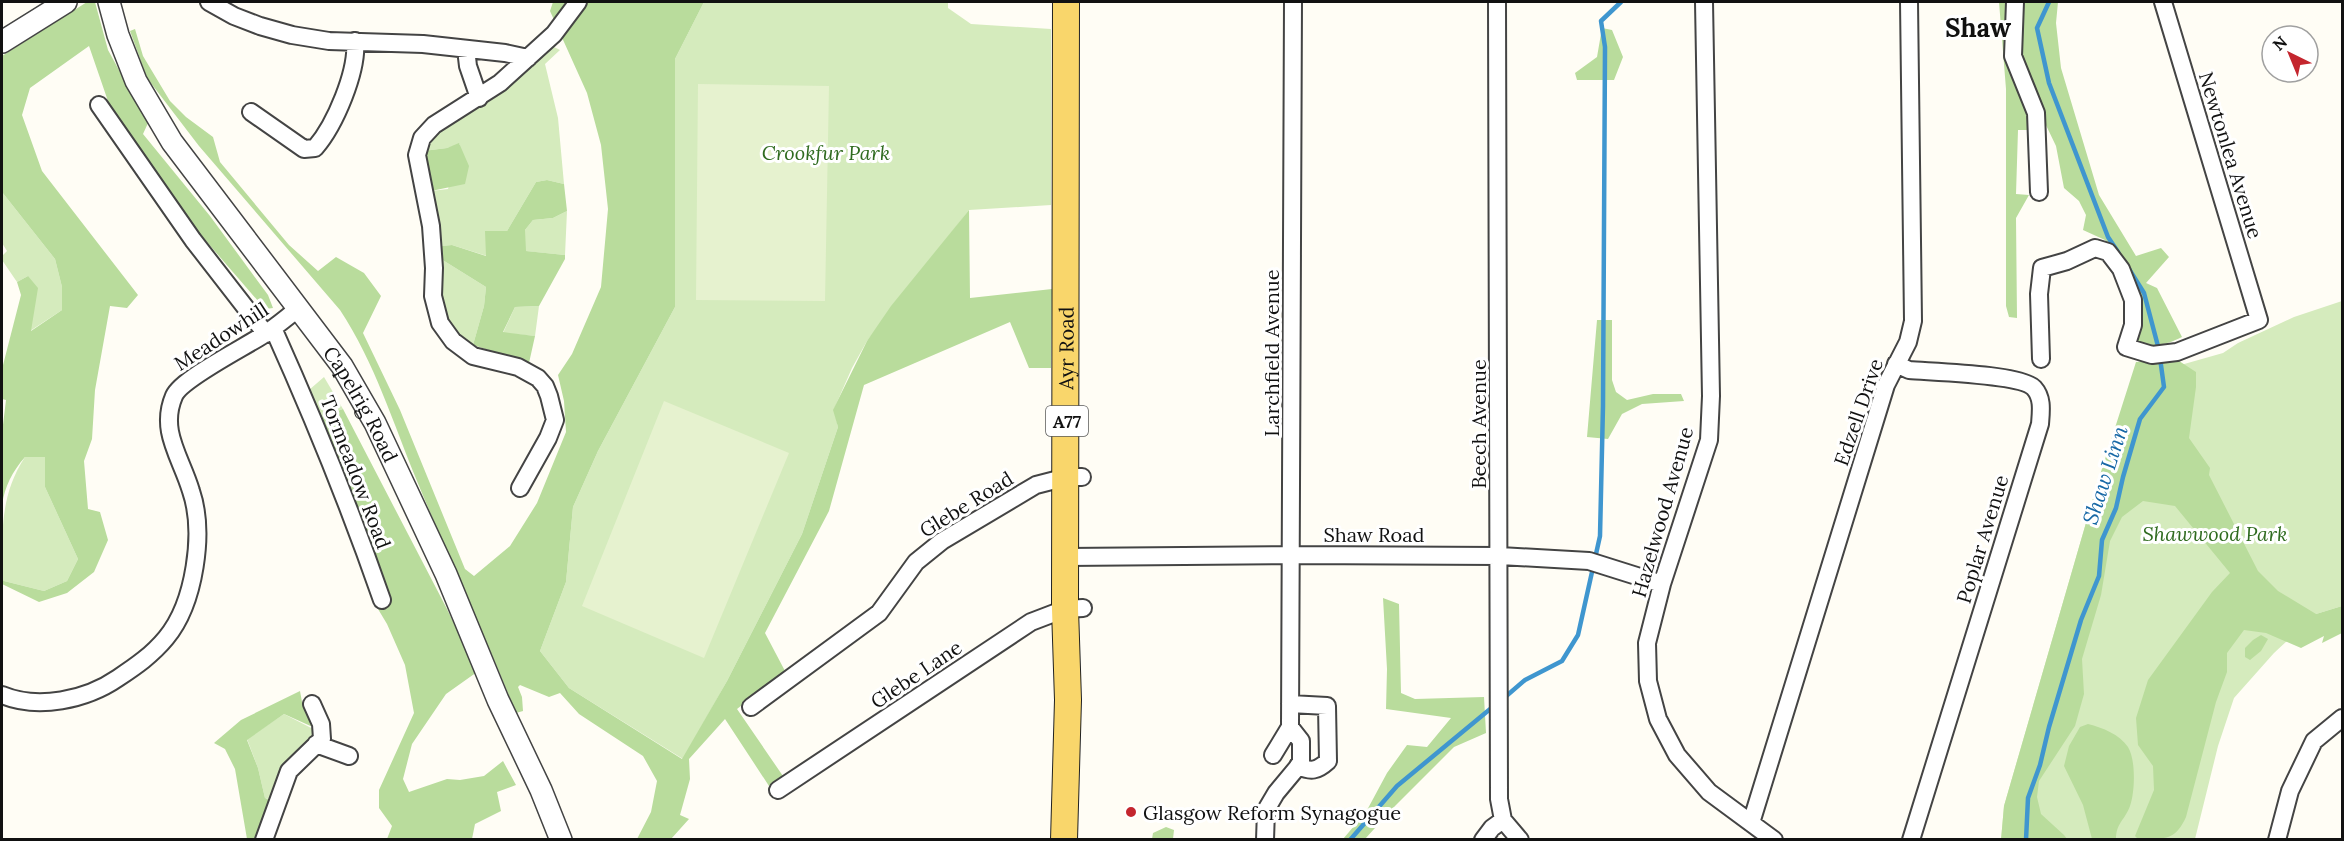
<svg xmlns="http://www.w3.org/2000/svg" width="2344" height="841" font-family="Lora,serif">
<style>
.green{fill:#d5ebbd}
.forest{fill:#b9dc9c}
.pitch{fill:#e6f2cf}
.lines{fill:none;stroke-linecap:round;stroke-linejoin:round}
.stream{stroke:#3f96cf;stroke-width:4.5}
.minor-casing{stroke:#444;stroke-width:20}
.tertiary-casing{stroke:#444;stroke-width:24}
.primary-casing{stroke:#222;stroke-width:28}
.minor{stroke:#fff;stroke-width:16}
.tertiary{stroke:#fff;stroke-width:21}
.primary{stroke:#f9d66b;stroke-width:26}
.poi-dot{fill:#c4262e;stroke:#fff;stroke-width:2}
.labels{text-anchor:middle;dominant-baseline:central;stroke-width:6;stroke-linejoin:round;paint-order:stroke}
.shield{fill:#fff;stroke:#585858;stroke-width:1.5}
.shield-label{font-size:18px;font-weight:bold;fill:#111}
.park-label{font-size:20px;font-style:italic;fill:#2f6b1f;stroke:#fff}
.street-label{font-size:20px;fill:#111;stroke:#fff}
.poi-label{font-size:20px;fill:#111;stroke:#fff;text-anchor:start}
.water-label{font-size:21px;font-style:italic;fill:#1768a6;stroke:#fff}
.district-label{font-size:26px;font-weight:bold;fill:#111;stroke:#fff}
</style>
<rect width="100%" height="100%" fill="#fffdf5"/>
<path class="green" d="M704 2H948V8L971 24 1051 29V205L969 210 867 341 852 368 834 409 838 427 802 534 727 681 683 759 569 688 540 651 566 582 573 507 598 451 675 307V59Z
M552 46 560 50 545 64 558 118 564 184 547 180 536 182 507 231 487 256 452 245 441 246 431 191 448 189 460 144 447 148 423 151 433 133Z
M2 192 55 259 62 287V310L30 331 28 276 17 282 2 260V256L7 251 2 243Z
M567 211 565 255 525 251V230L533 220 553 218Z
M441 259 486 287 484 306 473 345C432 318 440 304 441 259Z
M2342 301V606L2316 614 2274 653 2234 698 2218 746 2195 839 2001 840 2004 806 2099 478 2156 372 2223 353 2238 343 2294 317Z
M539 306 535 336 503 333 515 307Z
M324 377 343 409 321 417 309 390Z
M25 457H46L45 487 78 559 67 581 44 591 4 581 2 579C2 532 0 495 25 457Z
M284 714 317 731 309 746C285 752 279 779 275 801L265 798 258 768 247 739Z"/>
<path class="forest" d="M87 2H95L108 50 148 123 143 134 210 216 268 295 273 308 265 309 193 226 139 150 109 104 89 46 30 88 22 115 42 171 138 295 127 308 110 306 95 390 92 439 84 461 88 509 100 512 108 540 94 572 67 593 39 602 2 584V579L4 581 44 591 67 581 78 559 45 487V457H25C12 472 5 486 2 505V433L6 400 2 399V369L21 295 17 282 28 276 38 288 31 331 62 310V287L55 259 2 192V56Z
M553 2H704L675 59V307L598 451 573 507 566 582 540 651 569 688 682 759 727 681 802 534 838 427 833 410 867 341 891 306 969 210 970 298 1052 289 1051 368H1029L1010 322 864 385 829 511 765 633 785 671 737 709 785 779 769 786 725 719 689 759 690 779 680 815 689 819 671 839H637L651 812 657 781 643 756 579 714 560 693 549 697 520 685 518 687 522 697 523 711 516 713C485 635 449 559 417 481 393 423 375 363 340 310L199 146 147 78 130 31 135 29 143 56 170 101 186 117 213 137 220 162 289 245 318 271 336 257 364 273 381 296 363 333 400 410 465 569 474 576 510 546 537 503 566 432 564 401 558 375 572 354 601 287 608 209 601 145 587 93 550 11Z
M1999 2H2011L2030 109V130H2018L2016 194 2029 195 2016 218 2017 318 2009 317 2006 306V89Z
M2023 2H2058L2056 23 2061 68 2099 195 2136 256 2161 248 2169 257 2146 283 2157 288 2182 337C2166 345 2153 348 2135 341L2142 308 2132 282 2105 240 2083 230 2086 215 2079 201 2064 188 2056 146 2044 121 2042 103 2020 54Z
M1602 28 1612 30 1623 57 1614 80H1577L1575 73 1597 57Z
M459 143 469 166 465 184 431 191 423 151 447 148Z
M547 180 564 184 567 211 553 218 533 220 525 230 526 251 565 255V259L539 306 515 307 503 332 535 336 529 363 473 345 484 306 486 287 441 259V246L452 245 486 256 485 231H507L536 182Z
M1597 320H1612V380L1616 392 1627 400 1653 394H1681L1684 401 1642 404 1622 414 1608 439 1587 437Z
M2176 359 2196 372V387L2189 438 2210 468 2209 475 2258 571 2278 591 2316 614 2342 606V633L2322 643 2324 636 2301 648 2266 633 2244 630 2227 653V672L2216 702 2186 817C2175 841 2165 839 2138 839L2135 836 2154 790 2153 766 2138 745 2136 718 2148 680 2212 592 2230 573 2175 506 2143 501 2122 517 2110 541 2101 595 2082 659 2084 694 2075 726 2039 781 2037 797 2041 814 2064 835 2067 839 2001 840 2004 806 2099 478 2136 362Z
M343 409 447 609 477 672 446 694 412 744 403 779 409 792 447 779 460 780 484 776 503 761 516 785 497 792 501 811 475 824 472 839H387L392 826 379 808V790L414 713 405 665 387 624 378 609 390 599 386 586 321 417Z
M1383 598 1399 604 1401 693 1415 699 1484 697 1486 733 1454 747 1395 806 1365 839H1343L1366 812 1387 773 1407 745 1427 747 1451 718 1386 709 1387 669Z
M2261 635 2268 639 2261 651 2250 660 2245 657V648L2253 640Z
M300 691 302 702 316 723 315 728 284 714 247 740 258 768 265 798 286 807 274 839H247L235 769 225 749 214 743 241 720Z
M2088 724C2103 728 2119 734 2128 747 2136 760 2135 792 2130 806 2125 820 2116 823 2116 839H2092L2083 805 2064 766 2069 746 2080 727Z
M1166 827 1174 830 1173 839H1152L1153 833Z"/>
<path class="pitch" d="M698 84 829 86 825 301 696 300Z
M664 401 789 453 704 658 582 606Z"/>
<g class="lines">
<path class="stream" d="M2049 2 2037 28 2049 83 2108 237 2118 252
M2129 269 2144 293 2159 350
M1504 698 1525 680 1562 661 1578 635 1600 536 1603 406 1605 47 1601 21 1621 2
M1350 840 1397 786 1495 705
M2026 840 2028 798 2040 765 2049 727 2081 620 2099 576 2102 540 2116 508 2123 477 2140 419 2164 387 2160 358"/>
<defs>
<path id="minor" d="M209 2 234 16 260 26 292 35 329 41 423 44 505 53 528 58
M1497 2 1499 799 1503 820 1520 840
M1704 2 1711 396 1709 440 1662 584 1647 643 1648 681 1658 719 1677 755 1709 792 1774 840
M2015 2 2013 56 2036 113 2039 192
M466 49 468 66 479 98
M99 105 193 240 266 334
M251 112 304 149 315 148C335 125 358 71 355 41
M273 328C313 417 350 508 382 600
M2041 359 2039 294 2042 268 2067 261 2095 248 2108 252 2121 269 2133 300V325L2126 347 2152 355 2177 352 2259 320 2163 2
M1896 364 1909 370C1932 372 2021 374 2034 388 2043 398 2041 411 2040 424L1911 840
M520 488 548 438 555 420 549 396 545 386 538 378 518 367 473 356 453 341 440 323 433 296 434 268 431 226 417 155 422 138 434 125 500 83 554 34 578 2
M1066 557 1292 555 1500 556 1589 561 1662 584
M2 695C38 710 86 700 118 678 136 666 152 655 166 638 195 603 205 532 191 491 181 457 159 431 174 396 181 379 245 347 263 335 276 327 287 317 299 308
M1290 704 1327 706 1328 761C1317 771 1311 772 1298 766
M751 707 879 613 916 562 942 541 1036 485 1067 477H1082
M316 744 349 756
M1273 755 1290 727
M778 790 1031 622 1065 609 1083 608
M1751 823 1886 385 1908 342 1913 321 1909 2
M264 840 289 771 322 739 321 724 312 704
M1265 840 1266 810 1276 793 1301 763V741L1290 727 1293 2
M1483 840 1492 828 1503 820
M2277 840 2290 791 2314 741 2342 718"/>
<g id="tertiary">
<path id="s1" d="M109 2 118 35 136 81 172 142 342 366 375 423 446 574 498 700 541 790 561 840"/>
<path d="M2 42 66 2"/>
</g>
<g id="primary">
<path id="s2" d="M1064 840 1068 700 1065 609 1066 2"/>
</g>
</defs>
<use href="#minor" class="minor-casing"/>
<use href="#tertiary" class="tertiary-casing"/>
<use href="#primary" class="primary-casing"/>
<use href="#minor" class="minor"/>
<use href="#tertiary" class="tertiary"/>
<use href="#primary" class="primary"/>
</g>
<circle class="poi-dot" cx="1131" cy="812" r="6"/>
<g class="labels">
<rect class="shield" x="1046" y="406" width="42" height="30" rx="4.5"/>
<g class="shield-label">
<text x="1067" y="421">A77</text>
</g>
<g class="park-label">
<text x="826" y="152">Crookfur Park</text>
<text x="2215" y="533">Shawwood Park</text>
</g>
<g class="street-label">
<text transform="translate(2231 155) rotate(73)">Newtonlea Avenue</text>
<text transform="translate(221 336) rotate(-33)">Meadowhill</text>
<text stroke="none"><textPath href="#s2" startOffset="492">Ayr Road</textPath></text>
<text transform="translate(1271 353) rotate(-90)">Larchfield Avenue</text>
<text stroke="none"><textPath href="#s1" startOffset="478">Capelrig Road</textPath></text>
<text transform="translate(1858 412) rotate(-71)">Edzell Drive</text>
<text transform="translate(1478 424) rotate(-90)">Beech Avenue</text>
<text transform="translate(356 472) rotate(69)">Tormeadow Road</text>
<text transform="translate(966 504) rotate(-32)">Glebe Road</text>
<text transform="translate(1662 512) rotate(-74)">Hazelwood Avenue</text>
<text x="1374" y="534">Shaw Road</text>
<text transform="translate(1982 539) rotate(-73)">Poplar Avenue</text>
<text transform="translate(916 674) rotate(-34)">Glebe Lane</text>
</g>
<g class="poi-label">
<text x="1143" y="812">Glasgow Reform Synagogue</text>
</g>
<g class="water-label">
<text transform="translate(2105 475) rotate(-72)">Shaw Linn</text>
</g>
<g class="district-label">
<text x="1978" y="27">Shaw</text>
</g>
</g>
<rect width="2344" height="841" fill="none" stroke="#111111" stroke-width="6"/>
<g transform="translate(2290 54) rotate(317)"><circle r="28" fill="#ffffff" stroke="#a0a0a0" stroke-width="1.5"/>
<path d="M0-4.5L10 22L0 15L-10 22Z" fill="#c4262e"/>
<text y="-9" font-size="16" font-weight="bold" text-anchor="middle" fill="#111111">N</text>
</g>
</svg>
